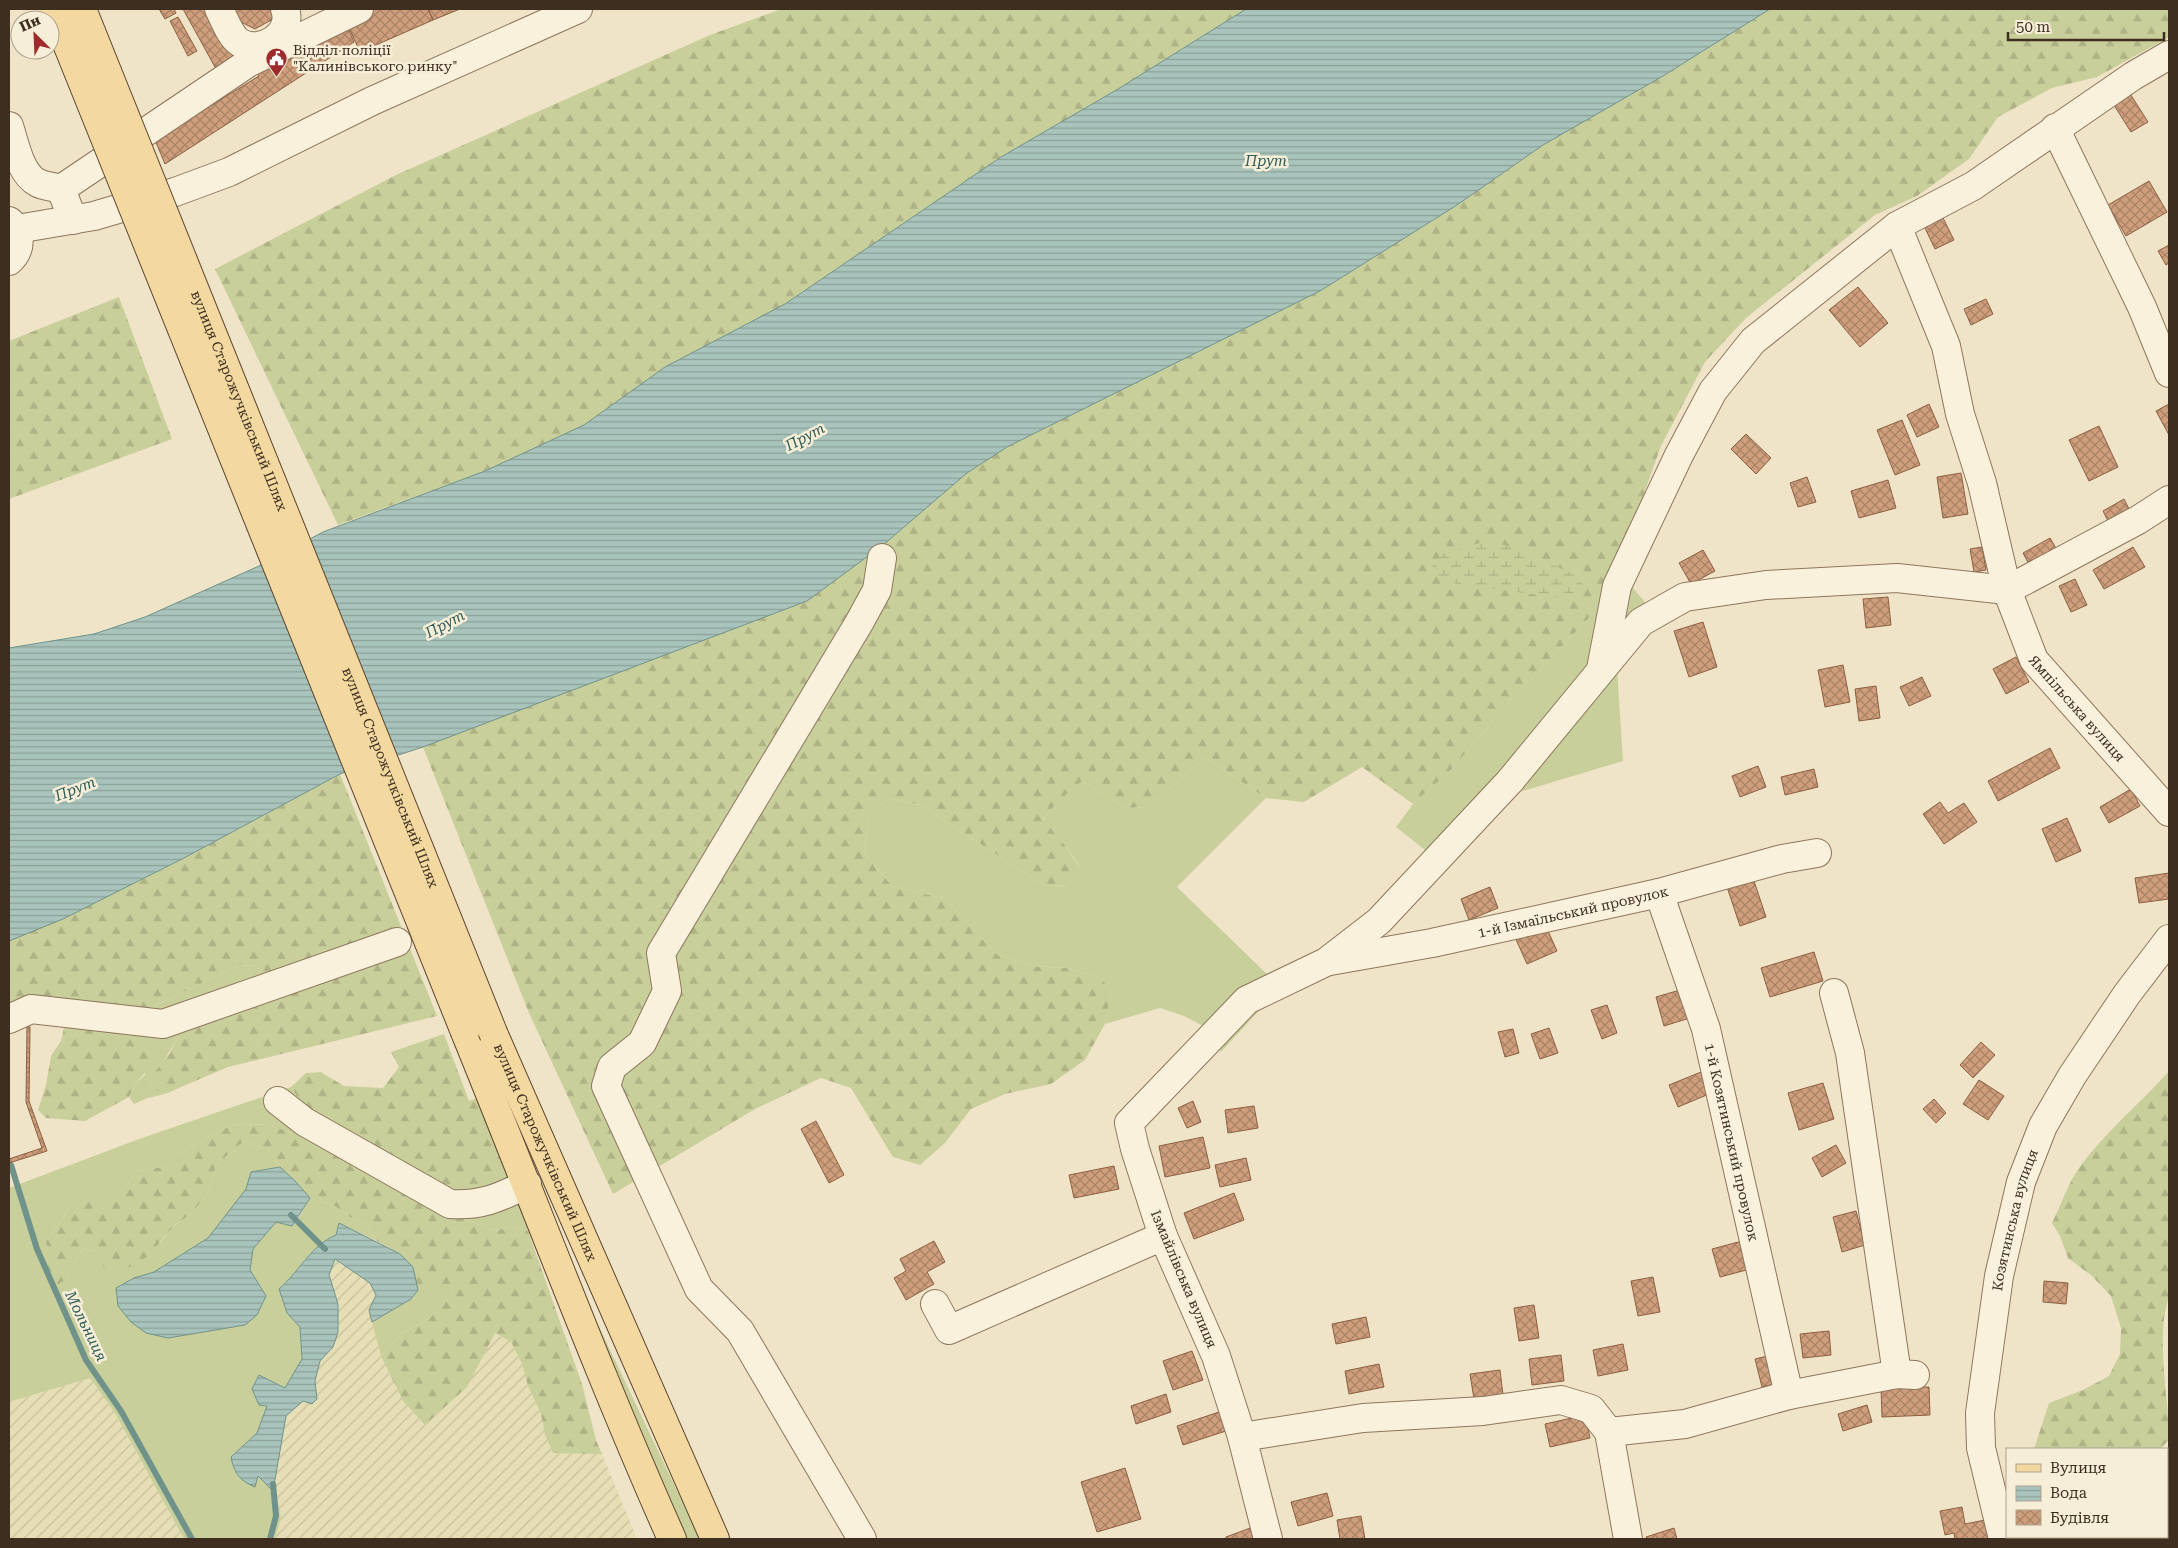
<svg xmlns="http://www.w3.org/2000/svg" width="2178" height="1548" font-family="'Roboto Serif',serif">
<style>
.farmland{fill:url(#farmland-furrows)}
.grass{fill:#c9cf9b}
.forest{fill:url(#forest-firs)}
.wetland{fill:url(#wetland-marsh)}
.water{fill:url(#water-rules);stroke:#6f938a}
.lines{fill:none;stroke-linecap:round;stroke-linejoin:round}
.stream{stroke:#6f938a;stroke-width:6}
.building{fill:url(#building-cross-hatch);stroke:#8d5f41}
.minor-casing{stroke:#8d765c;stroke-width:30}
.major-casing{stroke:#5b4430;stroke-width:30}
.minor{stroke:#faf1dc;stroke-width:28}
.major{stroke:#f3d9a0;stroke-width:28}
.major-bridge-casing{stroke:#5b4430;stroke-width:30;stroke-linecap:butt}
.major-bridge{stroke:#f3d9a0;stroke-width:28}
.labels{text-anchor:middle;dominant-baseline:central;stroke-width:5;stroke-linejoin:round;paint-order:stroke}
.poi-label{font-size:14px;fill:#3d2e20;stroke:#f7eed8;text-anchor:start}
.street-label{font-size:14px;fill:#3d2e20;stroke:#f7eed8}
.water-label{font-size:15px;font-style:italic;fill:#2f5d5a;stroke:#f7eed8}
</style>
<defs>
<pattern id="farmland-furrows" width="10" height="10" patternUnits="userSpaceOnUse" patternTransform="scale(1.25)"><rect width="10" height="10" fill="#e6deb5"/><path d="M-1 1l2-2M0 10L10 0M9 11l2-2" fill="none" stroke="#c6bf9b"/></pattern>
<pattern id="forest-firs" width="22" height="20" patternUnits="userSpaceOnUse" patternTransform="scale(1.25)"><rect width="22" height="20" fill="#c9cf9b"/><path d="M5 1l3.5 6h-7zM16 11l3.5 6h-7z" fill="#aeb285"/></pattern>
<pattern id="wetland-marsh" width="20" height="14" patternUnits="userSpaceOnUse" patternTransform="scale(1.25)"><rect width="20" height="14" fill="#c9cf9b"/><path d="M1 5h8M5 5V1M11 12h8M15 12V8" fill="none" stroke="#aeb285"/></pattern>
<pattern id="water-rules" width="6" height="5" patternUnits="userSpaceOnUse" patternTransform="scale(1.25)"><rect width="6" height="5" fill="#a9c4bc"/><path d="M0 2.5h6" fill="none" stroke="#8ba098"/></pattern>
<pattern id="building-cross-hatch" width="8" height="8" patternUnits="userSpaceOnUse" patternTransform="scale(1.25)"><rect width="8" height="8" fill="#cf9f7d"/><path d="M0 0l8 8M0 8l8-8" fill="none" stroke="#a98266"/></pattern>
</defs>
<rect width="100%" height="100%" fill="#f0e4c8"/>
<path class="farmland" d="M335 1259 371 1283 376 1295 369 1310 381 1356 403 1401 425 1425 436 1414 494 1333 511 1342 522 1364 528 1386 541 1414 545 1435 553 1452 602 1454 637 1539H275L281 1518 273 1491 286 1415 303 1401 317 1399 315 1381 320 1361 333 1347 338 1304 329 1275Z
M90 1378 115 1413 184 1539H9V1402Z"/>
<path class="grass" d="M1617 569 1660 620 1617 668 1623 761 1513 794 1358 961 1270 999 1221 1052 1207 1028 1184 1016 1160 1008 1105 1024 1111 991 1101 978 1066 968 1031 966 996 954 946 899 892 886 864 853 869 815 888 798 920 805 1045 886 1069 885 1079 865 1062 841 1043 821 1055 803 1082 781 1126 808 1146 807 1206 758 1266 798 1177 887 1271 978 1363 927 1430 854 1396 827 1413 804 1451 770 1510 701 1606 600Z
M240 965 257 966 263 977 177 1039 149 1085 165 1094 148 1098 134 1104 129 1097 137 1082 145 1075 141 1016 156 1005Z
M291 1087 305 1109 327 1118 368 1146 399 1156 431 1190 393 1187 358 1168 271 1125 240 1124 222 1129 177 1155C169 1171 152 1167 137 1171L125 1188 114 1197 70 1207 46 1242 51 1257 43 1280 67 1278 83 1248 97 1252 160 1243 175 1225 191 1214 209 1192 216 1165 244 1141 268 1150 280 1167 251 1172 246 1189 208 1238 154 1272 134 1278 168 1338 245 1325 266 1296 250 1270 253 1249 276 1222 298 1219 310 1198 335 1206 350 1217 366 1224 377 1241 339 1223 336 1235C311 1245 298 1272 279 1289L287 1313 300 1327 302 1359 285 1388 259 1375V1405L267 1406 257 1433 231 1457 257 1476 273 1491H276L281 1518 275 1539H184L115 1413 90 1378 9 1402V1188L139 1139Z
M500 1155 528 1231 511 1226 495 1231 448 1213C462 1200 501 1174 500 1155Z
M535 1192 700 1539H665Z
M449 1283 453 1293 429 1319 401 1334 381 1356 372 1322 411 1299 418 1290Z"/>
<path class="forest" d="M781 9H1246L1118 89 1001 157 785 304 665 367 584 425 485 471 338 525 215 269 396 175 710 35Z
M1770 9H2169V37L2097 77 2052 88 1998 117 1969 159 1917 196 1875 215 1746 318 1705 362 1661 446 1606 600 1510 701 1451 770 1413 804 1362 767 1304 802 1266 798 1206 758 1146 807 1126 808 1082 781 1056 803 1043 820 1062 841 1079 866 1069 885 1045 886 920 805 888 798 869 815 864 853 892 886 946 899 996 954 1031 966 1066 968 1101 978 1111 991 1105 1024 1085 1060 1051 1084 1005 1094 971 1109 945 1143 920 1165 893 1157 851 1088 821 1078 755 1109 613 1194 529 1013 423 747 807 601 967 473 1007 447 1320 291 1457 205 1543 145 1663 76Z
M119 297 172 439 9 499V341Z
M340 774 437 1016 228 1067 165 1094 149 1086 155 1072 169 1054 177 1039 197 1022 263 977 257 966 240 965 156 1005 141 1016 152 1045 150 1067 137 1082 129 1097 85 1121 46 1118 38 1110 46 1085 51 1056 61 1041 65 1023 9 1006V941C123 894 231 833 340 774Z
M444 1034 469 1101 477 1098 496 1144 500 1160C490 1184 469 1198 448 1213L495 1231 511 1226 528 1231 582 1384 596 1440 602 1454 553 1453 545 1435 541 1414 528 1386 522 1364 511 1342 495 1333 467 1387 425 1425 403 1401 381 1356 401 1334 429 1319 453 1293 449 1284 418 1290 413 1267 400 1254 377 1241 366 1224 350 1217 335 1206 310 1198 296 1182 280 1167 268 1150 244 1141 216 1165 209 1192 191 1214 175 1225 147 1257 122 1271 104 1268 97 1252 83 1248 67 1278 51 1290 43 1280 50 1257 46 1242 70 1207 114 1196 125 1188 137 1171C152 1167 169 1171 177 1155L222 1129 240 1124 271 1125 343 1155 376 1179 393 1187 431 1190 399 1157 368 1146 327 1118 305 1109 291 1087 306 1073 321 1072 344 1086 383 1088 399 1067 391 1052Z
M2169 1071V1296C2155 1339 2169 1396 2169 1440L2160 1449H2034L2049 1403 2083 1390 2109 1376 2120 1354 2121 1328 2111 1296 2092 1276 2068 1258 2060 1236 2052 1223C2060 1207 2066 1189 2075 1174 2101 1135 2138 1106 2169 1071Z"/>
<path class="wetland" d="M1483 542 1505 545 1543 560 1579 577 1584 590 1577 596 1561 598 1444 582 1435 575 1432 564 1443 554Z"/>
<path class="water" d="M1246 9H1770L1663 76 1543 145 1457 205 1320 291 1007 447 967 473 883 545 807 601 423 747 340 774 184 858 63 919 9 941V648L94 634 145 617 259 566 323 532 485 471 584 425 665 367 785 304 1001 157 1118 89Z
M280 1167 296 1182 310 1198 292 1226 276 1222 253 1249 250 1270 266 1296 257 1315 245 1325 168 1338 146 1333 131 1322 118 1306 116 1288 134 1278 154 1272 208 1238 246 1189 251 1172Z
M339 1223 400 1254 413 1267 418 1290 411 1299 372 1322 369 1310 376 1295 370 1283 335 1259 329 1275 338 1304V1332L333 1347 320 1361 315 1381 317 1399 312 1404 303 1401 286 1416 273 1491 258 1476 255 1487C240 1481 234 1473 231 1457L257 1433 267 1406 259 1405 252 1389 259 1375 285 1388 302 1359 300 1327 287 1313 279 1289C299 1272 311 1245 336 1235Z"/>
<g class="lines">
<path class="stream" d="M11 1165 37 1249 86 1360 121 1411 192 1539
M291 1215 325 1249
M270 1539 276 1516 273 1484"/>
</g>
<path class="building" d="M159 9H174L176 13 165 19Z
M183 9H208L234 57 215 67Z
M231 9H274L273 19 255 29 237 20Z
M374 9H428L433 20 360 52 346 21Z
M428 9H460L433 20Z
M178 17 197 51 188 56 170 21Z
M345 21 354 42 165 164 155 140 259 76 253 66Z
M2129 92 2148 122 2131 132 2112 102Z
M2149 181 2167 212 2126 236 2108 205Z
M1943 218 1954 240 1935 249 1924 226Z
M2169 245V263L2166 265 2158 251Z
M1858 287 1888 323 1860 347 1829 310Z
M1986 299 1993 314 1971 325 1964 309Z
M1929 404 1939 427 1917 437 1907 415Z
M2169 404V435L2156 411Z
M1902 420 1920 465 1895 475 1877 430Z
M2099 426 2118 467 2089 481 2069 440Z
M1746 434 1771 458 1756 474 1731 449Z
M1961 473 1968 514 1943 518 1937 477Z
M1807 477 1816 502 1798 507 1790 483Z
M1888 480 1896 508 1859 518 1851 491Z
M2124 499 2130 511 2109 523 2103 511Z
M2050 538 2060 555 2032 570 2023 553Z
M1982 547 1986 570 1974 572 1970 549Z
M2133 547 2145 567 2104 589 2093 570Z
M1703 550 1715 571 1691 584 1679 563Z
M2075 579 2087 605 2071 612 2059 586Z
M1888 597 1891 625 1866 628 1863 599Z
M1703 622 1717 667 1689 677 1674 631Z
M2016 657 2029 682 2006 694 1993 669Z
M1843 665 1850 702 1825 707 1818 670Z
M1922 677 1931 696 1909 706 1900 687Z
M1876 686 1880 718 1859 721 1855 689Z
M2050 748 2060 768 1998 801 1988 781Z
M1758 766 1766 787 1740 797 1732 776Z
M1814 769 1818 787 1785 795 1781 777Z
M2131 789 2140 806 2109 823 2100 807Z
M1940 802 1948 813 1964 803 1977 822 1944 844 1923 814Z
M2067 818 2081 851 2056 862 2042 829Z
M2169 873V899L2139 903 2135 878Z
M1752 875 1766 917 1740 926 1726 884Z
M1490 887 1498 908 1469 920 1461 899Z
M1544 922 1557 951 1527 964 1514 935Z
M1814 952 1823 981 1770 997 1761 968Z
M1687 988 1696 1016 1664 1026 1656 997Z
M1607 1005 1617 1033 1602 1039 1591 1010Z
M27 1026 30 1027 29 1101 47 1151 9 1163V1159L42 1148 26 1102Z
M1549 1028 1558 1053 1540 1059 1531 1034Z
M1513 1029 1519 1053 1505 1057 1498 1032Z
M1981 1042 1995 1055 1973 1078 1960 1065Z
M1701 1072 1709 1094 1678 1107 1669 1085Z
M1979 1080 2004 1096 1988 1120 1963 1104Z
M1823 1083 1834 1119 1799 1130 1788 1093Z
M1934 1099 1946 1113 1936 1123 1923 1109Z
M1193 1101 1201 1122 1187 1128 1178 1108Z
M1254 1106 1258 1128 1228 1133 1225 1110Z
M816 1121 844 1175 829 1183 801 1129Z
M1203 1137 1210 1168 1165 1177 1159 1146Z
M1836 1145 1846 1163 1822 1177 1812 1158Z
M1246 1158 1251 1180 1220 1187 1215 1165Z
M1114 1166 1119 1189 1074 1198 1069 1175Z
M1234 1193 1244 1220 1194 1239 1184 1213Z
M1856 1211 1865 1245 1842 1252 1833 1217Z
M1746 1240 1754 1268 1720 1277 1712 1249Z
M934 1241 945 1262 927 1272 934 1284 906 1300 894 1278 906 1271 900 1259Z
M1653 1277 1660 1312 1638 1316 1631 1281Z
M2044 1281 2068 1283 2066 1304 2043 1302Z
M1534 1305 1539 1338 1519 1341 1514 1308Z
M1366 1317 1370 1337 1336 1344 1332 1324Z
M1829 1331 1831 1355 1803 1358 1800 1334Z
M1623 1344 1628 1370 1598 1376 1593 1350Z
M1192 1351 1203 1380 1173 1390 1163 1361Z
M1561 1355 1564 1381 1532 1385 1529 1359Z
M1768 1356 1775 1384 1762 1387 1755 1359Z
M1379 1364 1384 1387 1349 1394 1345 1371Z
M1500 1370 1503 1395 1474 1399 1470 1374Z
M1929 1387 1930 1415 1882 1417 1881 1388Z
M1166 1394 1171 1412 1136 1424 1131 1406Z
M1867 1405 1872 1422 1843 1431 1838 1414Z
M1222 1411 1229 1430 1183 1445 1177 1426Z
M1585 1415 1590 1438 1550 1447 1545 1424Z
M1125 1468 1141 1519 1097 1532 1081 1482Z
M1327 1493 1333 1516 1298 1526 1291 1502Z
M1962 1507 1965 1524 1990 1519 1994 1539H1955L1954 1533 1945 1535 1940 1511Z
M1361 1516 1365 1539H1340L1337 1520Z
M1253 1527 1257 1539H1226V1537Z
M1674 1528 1677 1539H1647L1646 1537Z"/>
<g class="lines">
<defs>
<g id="minor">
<path d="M219 9C224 18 230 36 239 42 260 56 294 34 285 9"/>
<path d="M9 126C15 144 20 174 38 183 44 186 54 187 61 189"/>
<path d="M2055 128 2142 307 2169 373"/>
<path d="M73 220 61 189 248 63 359 9"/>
<path d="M9 221C22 231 22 250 9 261"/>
<path id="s1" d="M1897 226 1946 346 1960 414 1982 483 2007 590 2034 660 2169 812"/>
<path d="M17 229 94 216 175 192 229 172 372 101 578 9"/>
<path d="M1601 669 1617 586 1679 455 1713 391 1753 341 1897 226 1973 186 2133 76 2169 55"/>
<path id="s2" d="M1659 893 1706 1029 1789 1395"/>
<path id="s3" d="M1330 961 1432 943 1659 893 1782 859 1817 853"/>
<path d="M1834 993 1850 1053 1897 1374"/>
<path d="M9 1019 31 1009 163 1024 397 942"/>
<path d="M278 1101 305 1122 450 1204C481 1206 499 1198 527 1184"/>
<path d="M935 1304 949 1330 1163 1236"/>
<path d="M1609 1432 1628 1539"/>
<path d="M1242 1437 1363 1418 1483 1411 1561 1400 1591 1409 1609 1432 1685 1424 1789 1395 1897 1374 1915 1375"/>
<path d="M862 1539 740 1331 699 1289 606 1086 612 1067 642 1043 667 991 661 953 859 623 877 590 882 558"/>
<path d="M1268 1539 1242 1437 1216 1356 1163 1236 1135 1149 1129 1123 1247 1000 1326 962 1379 921 1510 781 1641 622 1685 597 1766 585 1897 578 2007 590 2138 520 2169 500"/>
<path id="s4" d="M2003 1539 1981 1448 1980 1413 1999 1276 2021 1182 2043 1126 2072 1076 2127 994 2169 939"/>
</g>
<g id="major">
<path d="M465 1032C534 1201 598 1373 672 1539"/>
<path id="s5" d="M494 1035 715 1539"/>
</g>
</defs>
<use href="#minor" class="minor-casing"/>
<use href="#major" class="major-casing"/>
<use href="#minor" class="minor"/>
<use href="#major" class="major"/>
<defs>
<g id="major-bridge">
<path d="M53 9 465 1032"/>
<path id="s6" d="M82 9 494 1035"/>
</g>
</defs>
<use href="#major-bridge" class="major-bridge-casing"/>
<use href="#major-bridge" class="major-bridge"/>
</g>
<defs>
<symbol id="civic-pin" viewBox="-11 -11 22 30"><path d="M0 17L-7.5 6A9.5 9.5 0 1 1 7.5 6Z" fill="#9e2a2b" stroke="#f7eed8"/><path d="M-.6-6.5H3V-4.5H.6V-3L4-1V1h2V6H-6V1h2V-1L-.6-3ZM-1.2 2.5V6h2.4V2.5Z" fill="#fff"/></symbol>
</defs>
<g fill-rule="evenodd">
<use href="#civic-pin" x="264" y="46" width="25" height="34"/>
</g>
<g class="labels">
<g class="poi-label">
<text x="293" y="50">Відділ поліції<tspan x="293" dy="16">"Калинівського ринку"</tspan></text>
</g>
<g class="street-label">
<text stroke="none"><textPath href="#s6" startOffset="422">вулиця Старожучківський Шлях</textPath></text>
<text stroke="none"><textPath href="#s1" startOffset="521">Ямпільська вулиця</textPath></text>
<text stroke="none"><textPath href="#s6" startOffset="828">вулиця Старожучківський Шлях</textPath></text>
<text stroke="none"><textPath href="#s3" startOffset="248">1-й Ізмаїльський провулок</textPath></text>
<text stroke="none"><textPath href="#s2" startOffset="260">1-й Козятинський провулок</textPath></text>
<text stroke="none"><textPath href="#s5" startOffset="128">вулиця Старожучківський Шлях</textPath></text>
<text stroke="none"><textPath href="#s4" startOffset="325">Козятинська вулиця</textPath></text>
<text transform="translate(1184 1279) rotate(67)">Ізмайлівська вулиця</text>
</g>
<g class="water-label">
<text x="1266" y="161">Прут</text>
<text transform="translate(805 437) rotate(-28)">Прут</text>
<text transform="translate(445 624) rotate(-28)">Прут</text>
<text transform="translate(75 789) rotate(-21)">Прут</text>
<text transform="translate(86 1326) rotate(64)">Мольниця</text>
</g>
</g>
<rect width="2178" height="1548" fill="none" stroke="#3d2e20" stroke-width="20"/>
<rect x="2006" y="1448" width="162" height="90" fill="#f7eed8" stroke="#ada18e"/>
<rect x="2016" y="1464" width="25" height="8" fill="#f3d9a0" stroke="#ada18e"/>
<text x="2050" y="1473" font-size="15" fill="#3d2e20">Вулиця</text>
<rect x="2016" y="1486" width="25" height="15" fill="url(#water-rules)" stroke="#ada18e"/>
<text x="2050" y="1498" font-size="15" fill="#3d2e20">Вода</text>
<rect x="2016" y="1510" width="25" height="15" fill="url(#building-cross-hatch)" stroke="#ada18e"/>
<text x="2050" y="1523" font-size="15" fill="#3d2e20">Будівля</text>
<g transform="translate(35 35) rotate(336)"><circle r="24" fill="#f7eed8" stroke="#ada18e"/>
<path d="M0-4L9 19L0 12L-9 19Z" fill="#9e2a2b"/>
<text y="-8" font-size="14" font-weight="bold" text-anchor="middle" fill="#3d2e20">Пн</text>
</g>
<path d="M2008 32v8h156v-8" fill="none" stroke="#3d2e20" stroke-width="2.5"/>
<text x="2016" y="32" font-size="15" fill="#3d2e20" stroke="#f7eed8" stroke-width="4" paint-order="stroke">50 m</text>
</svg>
